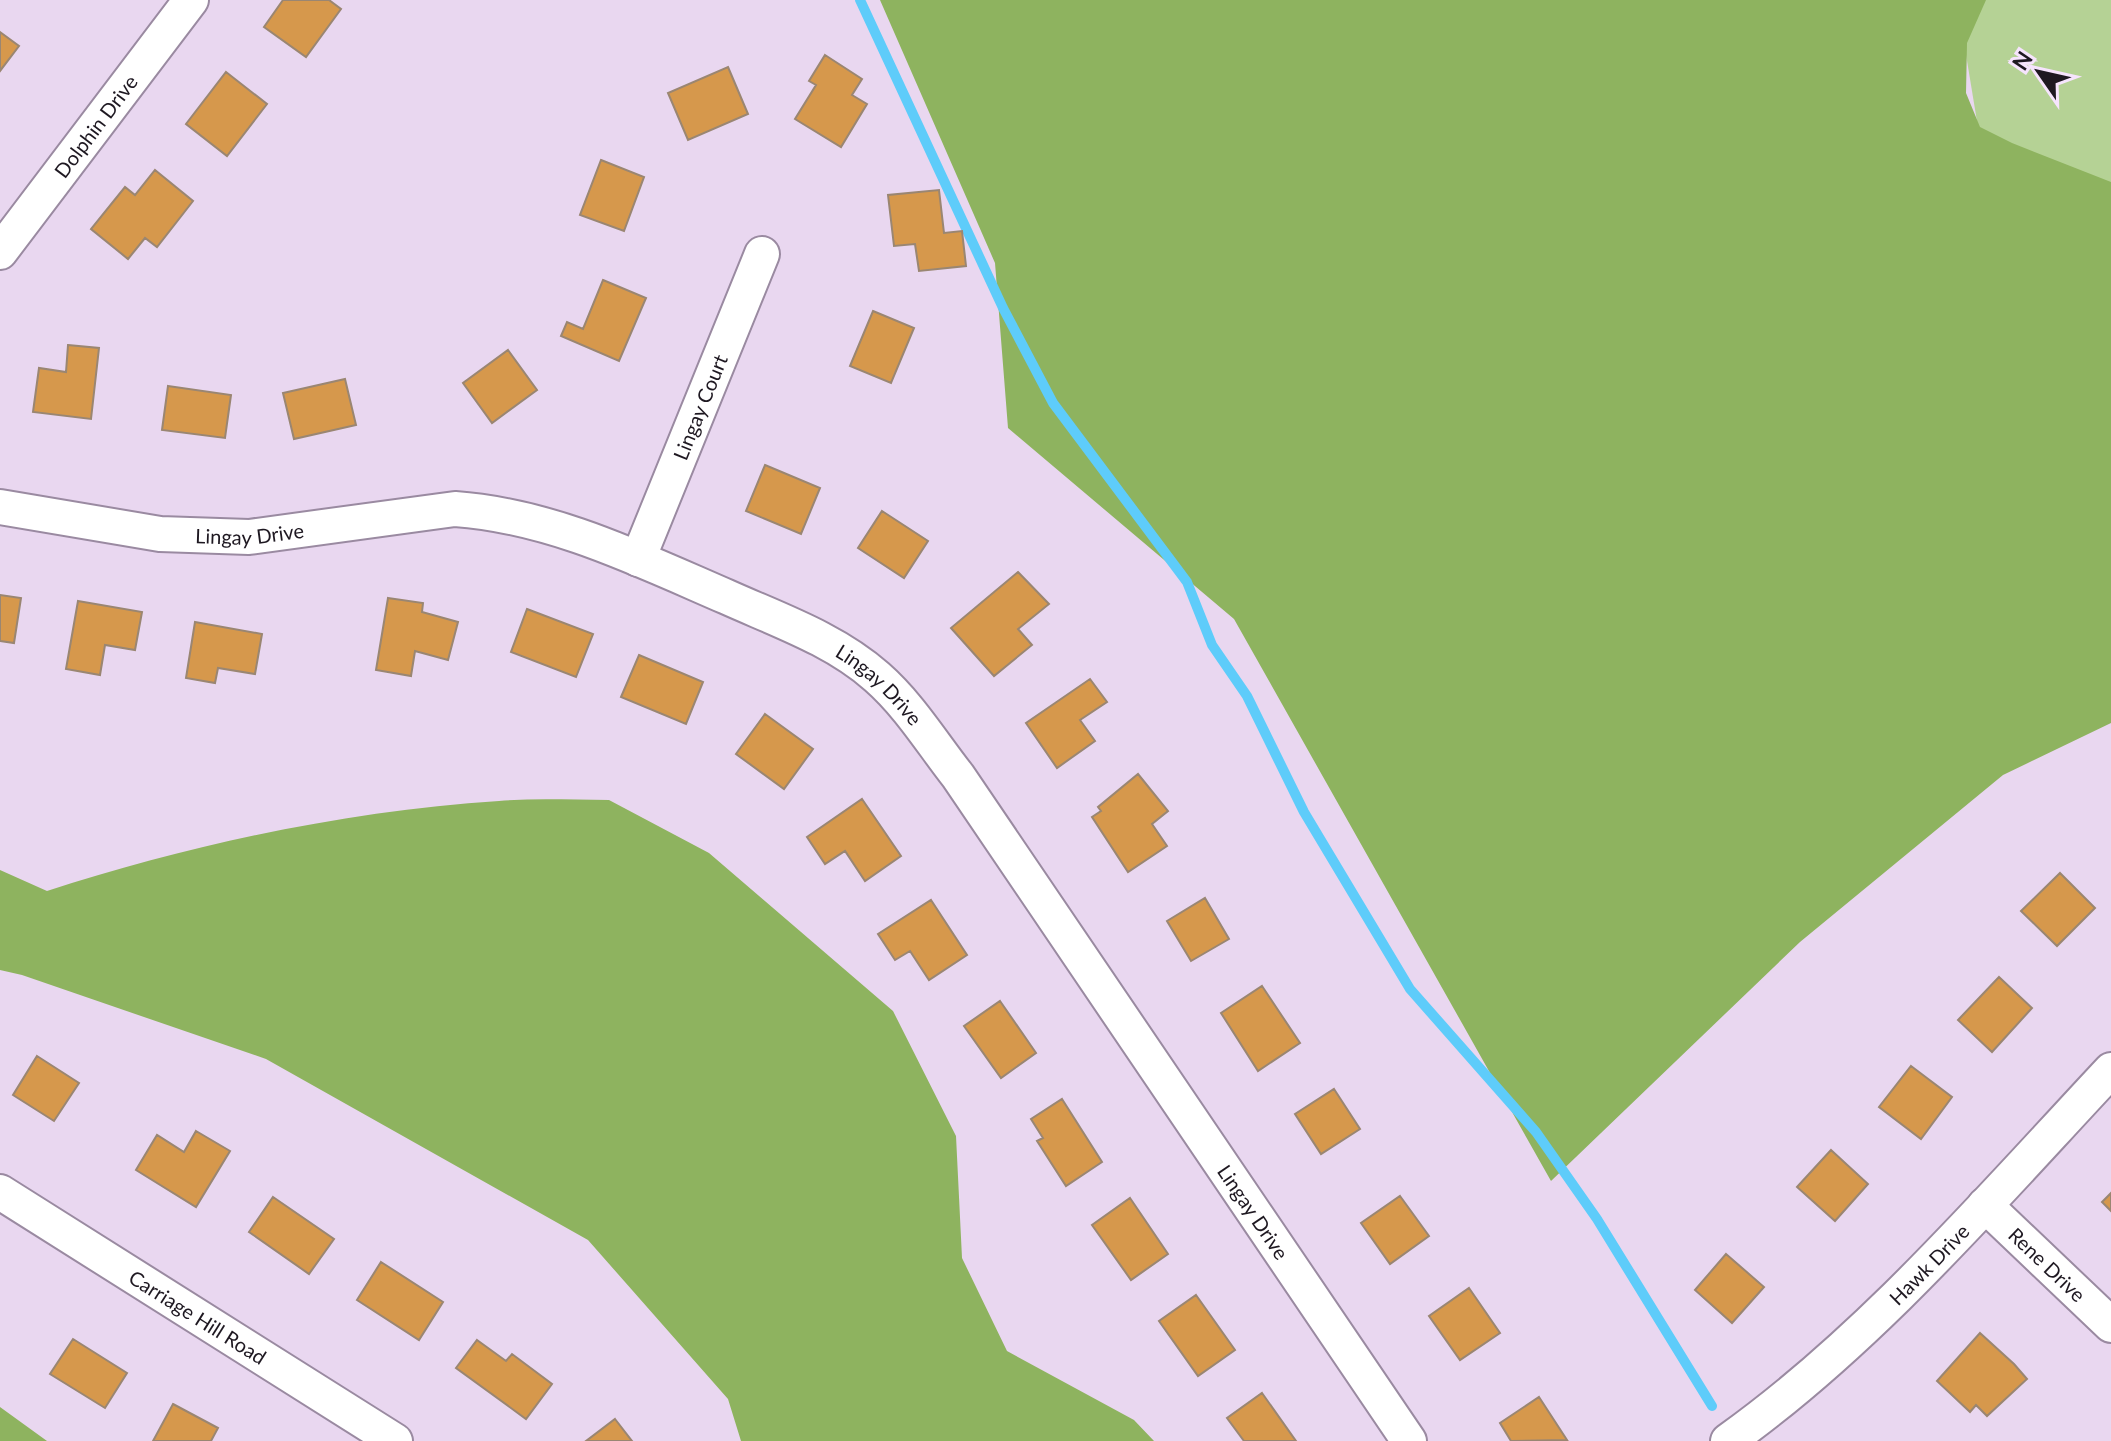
<svg xmlns="http://www.w3.org/2000/svg" width="2111" height="1441" font-family="Lato,sans-serif">
<style>
.green{fill:#b5d295}
.forest{fill:#8eb35f}
.lines{fill:none;stroke-linecap:round;stroke-linejoin:round}
.stream{stroke:#5eccfa;stroke-width:10}
.building{fill:#d6984c;stroke:#9a8672;stroke-width:2}
.minor-casing{stroke:#9a8aa1;stroke-width:38}
.minor{stroke:#fff;stroke-width:34}
.labels{text-anchor:middle;dominant-baseline:central;stroke-width:7;stroke-linejoin:round;paint-order:stroke}
.street-label{font-size:20px;fill:#1e1821;stroke:#f6e4fd}
</style>
<rect width="100%" height="100%" fill="#e9d7f0"/>
<path class="green" d="M1957 0H2111V226L1986 176Z"/>
<path class="forest" d="M880 0H1986L1967 43 1966 93 1980 127 2012 143 2111 182V723L2003 775 1800 942 1551 1181 1234 619 1008 428 995 263Z
M609 800 709 853 893 1011 956 1136 962 1258 1007 1351 1134 1420 1154 1441H741L728 1399 588 1240 266 1059 22 975 0 970V870L47 891C193 844 346 811 499 801 535 798 572 800 609 800Z
M0 1407 47 1441H0Z"/>
<g class="lines">
<path class="stream" d="M860 0 1003 308 1053 403 1187 582 1212 645 1247 696 1304 812 1410 989 1536 1132 1597 1219 1712 1406"/>
</g>
<path class="building" d="M283 0H329L341 9 306 57 264 27Z
M0 32 19 46 0 71Z
M825 55 862 79 852 95 867 104 841 147 795 119 816 85 809 81Z
M728 67 748 114 688 140 668 93Z
M226 72 267 104 227 156 186 124Z
M601 160 644 177 624 231 580 215Z
M155 170 193 201 157 247 145 238 128 259 91 229 125 187 135 195Z
M939 190 944 233 962 231 966 266 919 271 915 244 894 246 888 195Z
M603 280 646 298 619 361 561 336 567 322 583 329Z
M873 311 914 328 891 383 850 366Z
M68 345 99 348 91 419 33 412 39 368 66 372Z
M508 350 537 390 492 423 463 383Z
M345 379 356 425 294 439 283 393Z
M168 386 231 395 225 438 162 430Z
M765 465 820 488 801 534 746 511Z
M882 511 928 541 904 578 858 548Z
M1018 572 1049 604 1018 629 1032 645 994 676 951 628Z
M0 595 21 598 14 643 0 641Z
M388 598 423 603 422 612 458 622 448 660 415 651 411 676 376 670Z
M78 601 142 612 135 650 105 645 100 675 66 669Z
M527 609 593 634 576 677 511 652Z
M195 622 262 634 255 674 218 668 215 683 186 678Z
M639 655 703 682 686 724 621 697Z
M1090 679 1107 702 1080 720 1095 741 1057 768 1026 723Z
M765 714 813 749 784 789 736 754Z
M1138 774 1168 811 1152 824 1167 846 1128 872 1092 817 1101 811 1098 807Z
M862 799 901 856 865 881 845 851 825 864 807 837Z
M2060 873 2095 908 2057 946 2021 911Z
M1205 898 1229 939 1191 961 1167 921Z
M931 900 967 955 929 980 910 951 895 960 878 934Z
M1999 977 2032 1008 1992 1052 1958 1020Z
M1262 986 1300 1043 1258 1071 1221 1013Z
M1000 1001 1036 1053 1001 1078 964 1026Z
M37 1056 79 1083 54 1121 13 1095Z
M1911 1066 1952 1097 1921 1139 1879 1107Z
M1334 1089 1360 1129 1321 1154 1295 1114Z
M1062 1099 1102 1162 1066 1186 1037 1141 1043 1138 1031 1119Z
M196 1131 230 1151 196 1207 136 1170 157 1135 184 1152Z
M1831 1150 1868 1184 1835 1221 1797 1187Z
M2111 1193V1211L2102 1202Z
M1400 1196 1429 1236 1390 1264 1361 1223Z
M273 1197 334 1239 309 1274 249 1232Z
M1130 1198 1168 1254 1131 1280 1092 1225Z
M1726 1254 1764 1287 1732 1323 1695 1290Z
M381 1262 443 1302 419 1340 357 1300Z
M1469 1288 1500 1333 1460 1360 1429 1316Z
M1196 1295 1235 1350 1198 1376 1159 1321Z
M1980 1333 2014 1364 2027 1379 1987 1416 1976 1405 1970 1412 1937 1381Z
M73 1339 127 1373 105 1408 50 1374Z
M477 1340 506 1361 512 1354 552 1384 526 1419 456 1368Z
M1262 1393 1296 1441H1244L1227 1418Z
M1539 1397 1567 1440 1511 1441 1500 1423Z
M173 1404 218 1428 211 1441H153Z
M615 1419 632 1441H586Z"/>
<g class="lines">
<defs>
<g id="minor">
<path id="s1" d="M0 252 191 0"/>
<path id="s2" d="M0 507 160 534 249 537 455 509C552 516 639 559 727 597 778 620 834 639 877 677 909 705 932 743 958 776L1409 1441"/>
<path id="s3" d="M638 559 762 254"/>
<path id="s4" d="M0 1192 395 1441"/>
<path id="s5" d="M1985 1205 2111 1325"/>
<path id="s6" d="M1728 1441C1870 1340 1992 1197 2111 1070"/>
</g>
</defs>
<use href="#minor" class="minor-casing"/>
<use href="#minor" class="minor"/>
</g>
<g class="labels">
<g class="street-label">
<text stroke="none"><textPath href="#s1" startOffset="158">Dolphin Drive</textPath></text>
<text stroke="none"><textPath href="#s3" startOffset="164">Lingay Court</textPath></text>
<text stroke="none"><textPath href="#s2" startOffset="252">Lingay Drive</textPath></text>
<text stroke="none"><textPath href="#s2" startOffset="924">Lingay Drive</textPath></text>
<text stroke="none"><textPath href="#s2" startOffset="1572">Lingay Drive</textPath></text>
<text stroke="none"><textPath href="#s6" startOffset="268">Hawk Drive</textPath></text>
<text stroke="none"><textPath href="#s5" startOffset="86">Rene Drive</textPath></text>
<text stroke="none"><textPath href="#s4" startOffset="234">Carriage Hill Road</textPath></text>
</g>
</g>
<g transform="translate(2039 72) rotate(304)" stroke="#f6e4fd" stroke-width="6" paint-order="stroke">
<path d="M0-6L14 30L0 20L-14 30Z" fill="#1e1821"/>
<text y="-12" font-size="22" font-weight="bold" text-anchor="middle" fill="#1e1821">N</text>
</g>
</svg>
